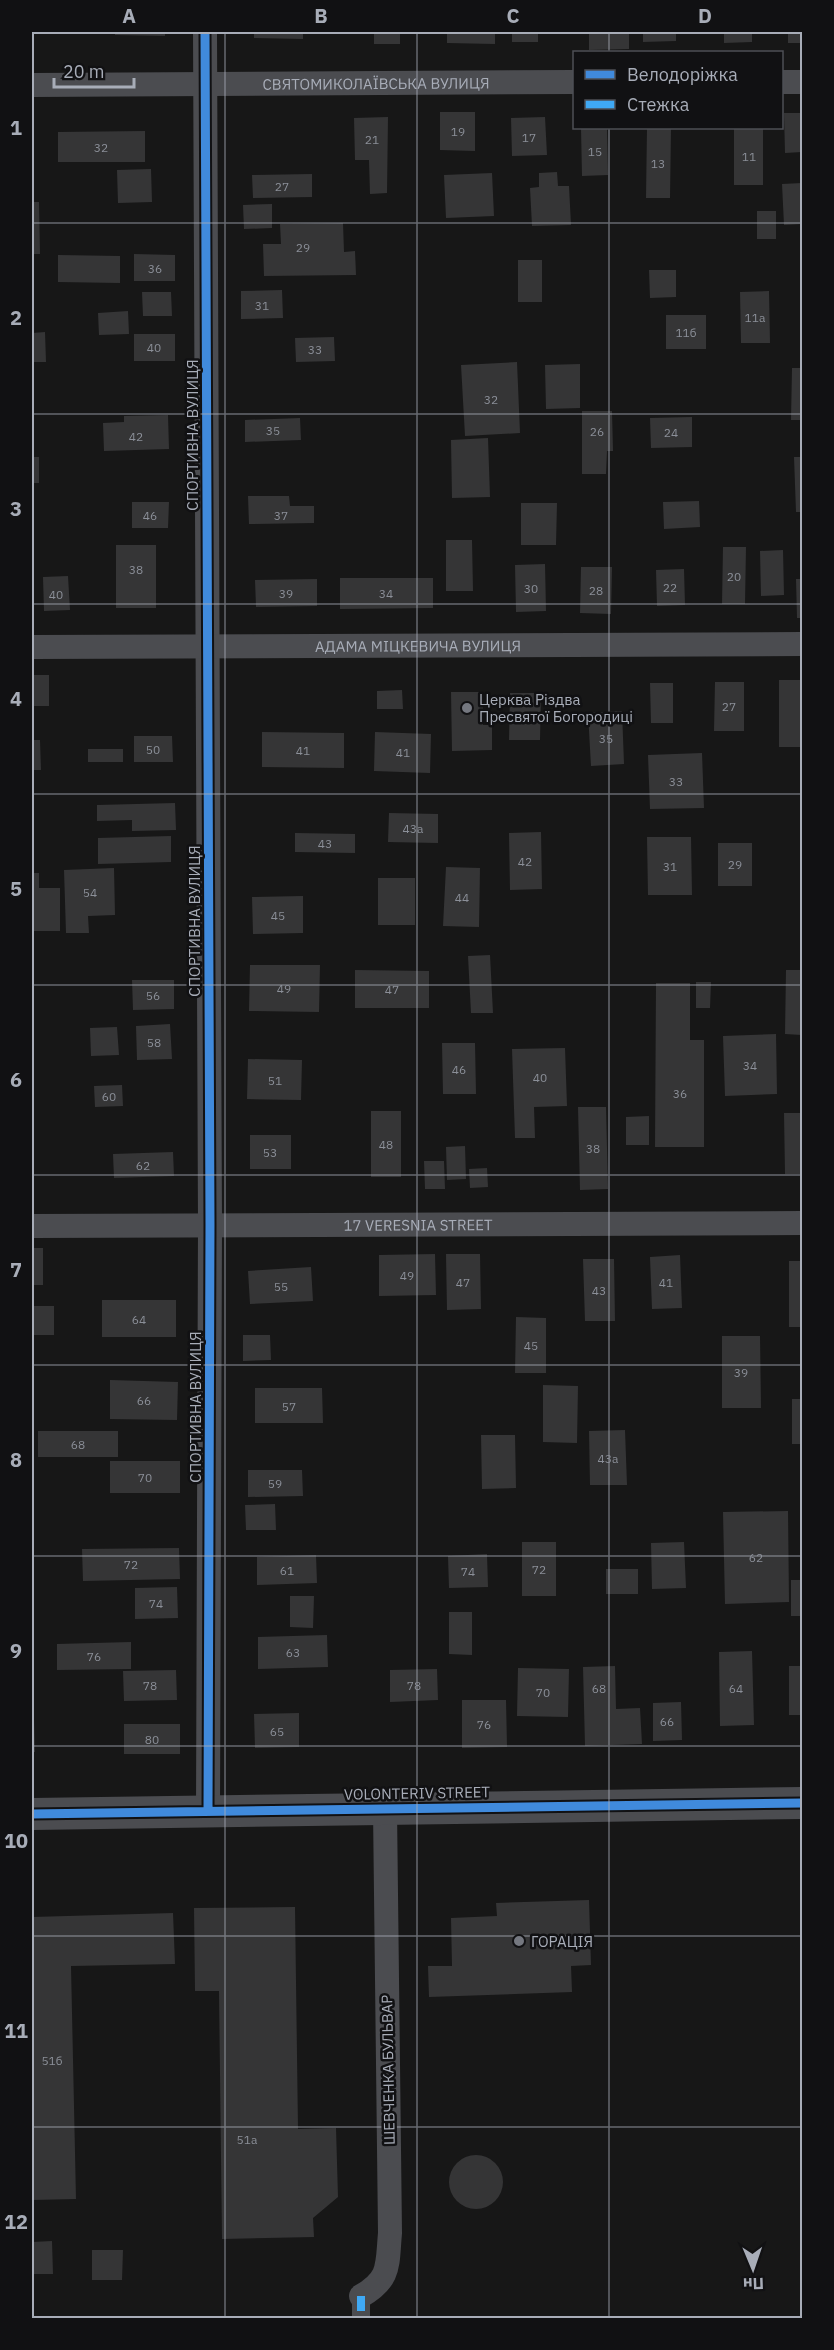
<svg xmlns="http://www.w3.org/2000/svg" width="834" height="2350" font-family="'IBM Plex Sans',sans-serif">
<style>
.building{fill:#353536}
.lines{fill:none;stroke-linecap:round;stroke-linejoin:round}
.pedestrian{stroke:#4b4c50;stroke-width:18}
.minor{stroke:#4b4c50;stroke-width:24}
.tertiary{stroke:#4b4c50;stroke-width:32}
.quiet{stroke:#3fa9f5;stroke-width:8;stroke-dasharray:15 8;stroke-linecap:butt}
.cycleway-casing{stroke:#111113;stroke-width:13}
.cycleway{stroke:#408adc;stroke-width:9}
.grid{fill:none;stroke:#a8adb8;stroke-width:1.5;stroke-opacity:0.55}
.poi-dot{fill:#757880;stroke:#111113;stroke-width:2}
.labels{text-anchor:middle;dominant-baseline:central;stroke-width:5;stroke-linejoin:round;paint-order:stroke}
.number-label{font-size:12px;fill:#8b8f98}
.street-label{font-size:15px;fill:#a8adb8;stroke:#111113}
.poi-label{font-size:15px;fill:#a8adb8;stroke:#111113;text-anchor:start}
.neatline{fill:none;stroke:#a8adb8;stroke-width:2}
.grid-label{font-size:20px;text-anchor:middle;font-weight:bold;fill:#a8adb8}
</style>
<rect width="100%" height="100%" fill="#171717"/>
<path class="building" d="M115 32H165V36L115 35Z
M254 32H303V39L254 38Z
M374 32H400V44H374Z
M447 32H495V44L447 43Z
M512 32H538V42H512Z
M589 32H629V49L589 50Z
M643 32H676V41L643 42Z
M724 32H752V42L724 43Z
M788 32H802V43H788Z
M440 112H475V151L440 150Z
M784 113H802V152L785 153Z
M388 117 387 193 370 194 369 160H355L354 118Z
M545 117 547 155 512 156 511 118Z
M581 128H607L608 175 582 176Z
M647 128H671L670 198H646Z
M734 128H763V185H734Z
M145 131V162H58V132Z
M151 169 152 202 118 203 117 170Z
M557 172 558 186H569L571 225 532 226 530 188 539 187V173Z
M492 173 494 216 446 218 444 175Z
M312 174V197L253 198 252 175Z
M802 183V224L784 225 782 184Z
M32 202H39L40 254H32Z
M272 204V228L244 229 243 205Z
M757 211H776V239H757Z
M343 223 344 252 355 251 356 275 264 276 263 244H281L280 224Z
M134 254 175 255V281H134Z
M58 255 120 256V283L58 282Z
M518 260H542V302H518Z
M649 270H676V297L650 298Z
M282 290 283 318 241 319V291Z
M769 291 770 343H741L740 292Z
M142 292H171L172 316H143Z
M128 311 129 334 99 335 98 313Z
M666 315H706V349H666Z
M45 332 46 362H32V333Z
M134 334H175V361H134Z
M334 337 335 361 296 362 295 338Z
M517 362 520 433 465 436 461 365Z
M580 364V408L546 409 545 365Z
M792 368H802V420H791Z
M582 411H612L613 451H607L606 474H582Z
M168 415 169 449 104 451 103 423 124 422V416Z
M692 417V447L651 448 650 418Z
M300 418 301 440 245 442V420Z
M488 438 490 497 452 498 451 440Z
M32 457H39V483H32Z
M794 457H802V512H796Z
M248 496H289L290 506H314V523L249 524Z
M699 501 700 527 664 529 663 502Z
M132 502H169L168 528H132Z
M521 503H557L556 545H521Z
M446 540H472L473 591H446Z
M116 545H156V608H116Z
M723 547H746L745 604H722Z
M783 550 784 595 761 596 760 551Z
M545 564 546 611 516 612 515 565Z
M581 567H612L611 614 580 613Z
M684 569 685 605 657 606 656 570Z
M68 576 70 610 44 611 43 577Z
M340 578H433V608L340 609Z
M317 579V606L256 607 255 580Z
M796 579H802V618H797Z
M32 675H49V706H32Z
M779 680H802V747H779Z
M715 682H744V731H714Z
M650 683H673V723H651Z
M402 690 403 709H377V691Z
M451 692H483V725H492V750L452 751Z
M510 693H541L540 740H509Z
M622 711 624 764 591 766 588 713Z
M262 732 344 733V768L262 767Z
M375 732 431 734 430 773 374 771Z
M134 736H172L173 762H134Z
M32 740H40L41 770H32Z
M88 749H123V762H88Z
M702 753 704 808 650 809 648 755Z
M175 803 176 830 132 831V820L97 821V805Z
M389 813 438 814V843L388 842Z
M541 832 542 889 510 890 509 833Z
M295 833 355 834V853L295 852Z
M171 836V862L98 864V838Z
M647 837H691L692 895H648Z
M718 843H752V886H718Z
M446 867 480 868 479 927 443 926Z
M114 868 115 915 88 916 89 933H66L64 870Z
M32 873H39V888H60V931H32Z
M378 878H415V925H378Z
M303 896V933L253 934 252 897Z
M490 955 493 1013H471L468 956Z
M250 965H320L319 1012 249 1011Z
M355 970 429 971V1008H355Z
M786 970H802V1035L785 1034Z
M132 980H174V1009L133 1010Z
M696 982H711L710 1008H696Z
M656 983H690V1040H704V1147H655Z
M170 1024 172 1059 137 1060 136 1026Z
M117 1027 119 1055 91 1056 90 1028Z
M776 1034 777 1094 725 1096 723 1036Z
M442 1043H475L476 1094H443Z
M565 1048 567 1106 534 1107 535 1138H515L512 1049Z
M248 1059 302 1060 301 1100 247 1099Z
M122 1085 123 1106 95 1107 94 1086Z
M578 1107H606L608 1189 580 1190Z
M371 1111H401V1177H371Z
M784 1113H802V1174H785Z
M649 1116V1145H626V1117Z
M250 1135H291V1169H250Z
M465 1146 466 1179 447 1180 446 1147Z
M173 1152 174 1176 114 1178 113 1154Z
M424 1161H444L445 1189H425Z
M487 1168 488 1187 470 1188 469 1169Z
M32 1248H43V1285H32Z
M435 1254 436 1295 379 1296V1255Z
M446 1254H480L481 1309 447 1310Z
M680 1255 682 1308 652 1309 650 1257Z
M583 1259H614L615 1321H585Z
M789 1261H802V1327H789Z
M311 1267 313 1301 250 1304 248 1271Z
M102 1300H176V1337H102Z
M32 1306H54V1335H32Z
M516 1317 546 1318V1373H515Z
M243 1335H270L271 1360 243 1361Z
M722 1336H760L761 1408H722Z
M110 1380 178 1382 177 1420 110 1419Z
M543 1385 578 1386 577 1443 543 1442Z
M255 1388H322L323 1423H255Z
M792 1399H802V1444H792Z
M625 1430 627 1485H590L589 1431Z
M38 1431H118V1457H38Z
M481 1435H515L516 1488 482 1489Z
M110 1461H180V1493H110Z
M248 1470H302L303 1496 248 1497Z
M275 1504 276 1530H246L245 1505Z
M788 1511 789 1602 725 1604 723 1512Z
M522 1542H556V1596H522Z
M684 1542 686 1588 652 1589 651 1543Z
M179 1548 180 1579 83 1581 82 1549Z
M487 1554 488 1587 449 1588 448 1556Z
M316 1555 317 1583 257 1585V1557Z
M606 1569H638V1594H606Z
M791 1580H802V1616H791Z
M177 1587 178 1618 135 1619V1588Z
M290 1596H314L313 1628 290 1627Z
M449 1612H472V1655L449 1654Z
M327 1635 328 1667 258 1669V1637Z
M131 1642V1669L57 1670V1644Z
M752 1651 754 1725 720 1726 719 1652Z
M615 1666 616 1709 640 1708 642 1744 585 1746 583 1667Z
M789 1666H802V1715H789Z
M518 1668 569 1669 568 1717 517 1716Z
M437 1669 438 1700 390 1702V1670Z
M176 1670 177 1700 124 1701 123 1671Z
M462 1700H506L507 1747 462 1748Z
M681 1702 682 1740 653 1741V1703Z
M299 1713V1747L255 1748 254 1714Z
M32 1719H34L35 1752H32Z
M124 1724H180V1754H124Z
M589 1900 591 1965 571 1966 572 1992 429 1997 428 1966H452L451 1918 497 1916 496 1903Z
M295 1907 298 2129 336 2128 338 2197 313 2218 314 2237 222 2239 219 1991H195L194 1908Z
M173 1913 175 1964 71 1966 76 2199 32 2200V1917Z
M449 2182a27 27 0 1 1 54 0a27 27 0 1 1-54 0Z
M52 2241 53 2274H32V2242Z
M92 2250H123L122 2280H92Z"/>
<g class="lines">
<path class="pedestrian" d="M361 2296V2318"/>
<g class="minor">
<path d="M205 32 210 1225 208 1811"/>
<path d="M782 82H802"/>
<path id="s1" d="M32 85 574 82"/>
<path id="s2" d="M32 647 802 644"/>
<path id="s3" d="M32 1226 802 1223"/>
<path d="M361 2296C391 2279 387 2265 390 2233L385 1809"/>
</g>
<path class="tertiary" d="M32 1814 802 1803"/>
<path class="quiet" d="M361 2296V2318"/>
<defs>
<path id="cycleway" d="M205 32 210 1225 208 1811
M32 1814 802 1803"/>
</defs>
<use href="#cycleway" class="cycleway-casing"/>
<use href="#cycleway" class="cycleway"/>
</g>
<path class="grid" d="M225 32V2318M417 32V2318M609 32V52M609 128V2318M32 223H802M32 414H802M32 604H802M32 794H802M32 985H802M32 1175H802M32 1365H802M32 1556H802M32 1746H802M32 1936H802M32 2127H802"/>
<g class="poi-dot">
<circle cx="467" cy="708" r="6"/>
<circle cx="519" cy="1941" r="6"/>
</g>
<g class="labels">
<g class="number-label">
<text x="458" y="131">19</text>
<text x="529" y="137">17</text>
<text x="372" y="139">21</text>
<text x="101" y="147">32</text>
<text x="595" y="151">15</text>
<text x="749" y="156">11</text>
<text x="658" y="163">13</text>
<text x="282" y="186">27</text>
<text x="303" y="247">29</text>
<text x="155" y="268">36</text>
<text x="262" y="305">31</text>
<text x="755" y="317">11а</text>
<text x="686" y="332">11б</text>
<text x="154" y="347">40</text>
<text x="315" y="349">33</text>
<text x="491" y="399">32</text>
<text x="273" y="430">35</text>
<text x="597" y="431">26</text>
<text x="671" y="432">24</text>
<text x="136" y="436">42</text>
<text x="150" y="515">46</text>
<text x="281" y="515">37</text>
<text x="136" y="569">38</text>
<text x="734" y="576">20</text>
<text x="670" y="587">22</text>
<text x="531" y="588">30</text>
<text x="596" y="590">28</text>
<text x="286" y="593">39</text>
<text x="386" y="593">34</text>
<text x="56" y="594">40</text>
<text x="729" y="706">27</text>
<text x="606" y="738">35</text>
<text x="153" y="749">50</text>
<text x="303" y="750">41</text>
<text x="403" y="752">41</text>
<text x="676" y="781">33</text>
<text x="413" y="828">43а</text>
<text x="325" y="843">43</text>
<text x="525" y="861">42</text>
<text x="735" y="864">29</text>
<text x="670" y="866">31</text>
<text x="90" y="892">54</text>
<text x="462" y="897">44</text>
<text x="278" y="915">45</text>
<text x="284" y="988">49</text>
<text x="392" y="989">47</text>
<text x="153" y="995">56</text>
<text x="154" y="1042">58</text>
<text x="750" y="1065">34</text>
<text x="459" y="1069">46</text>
<text x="540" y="1077">40</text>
<text x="275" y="1080">51</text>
<text x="680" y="1093">36</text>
<text x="109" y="1096">60</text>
<text x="386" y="1144">48</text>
<text x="593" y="1148">38</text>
<text x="270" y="1152">53</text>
<text x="143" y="1165">62</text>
<text x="407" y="1275">49</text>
<text x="463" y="1282">47</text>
<text x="666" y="1282">41</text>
<text x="281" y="1286">55</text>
<text x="599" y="1290">43</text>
<text x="139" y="1319">64</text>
<text x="531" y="1345">45</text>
<text x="741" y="1372">39</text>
<text x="144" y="1400">66</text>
<text x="289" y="1406">57</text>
<text x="78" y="1444">68</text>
<text x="608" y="1458">43а</text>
<text x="145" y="1477">70</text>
<text x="275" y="1483">59</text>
<text x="756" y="1557">62</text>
<text x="131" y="1564">72</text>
<text x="539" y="1569">72</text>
<text x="287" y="1570">61</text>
<text x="468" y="1571">74</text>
<text x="156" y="1603">74</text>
<text x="293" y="1652">63</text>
<text x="94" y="1656">76</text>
<text x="150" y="1685">78</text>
<text x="414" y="1685">78</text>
<text x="599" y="1688">68</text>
<text x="736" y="1688">64</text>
<text x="543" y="1692">70</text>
<text x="667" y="1721">66</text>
<text x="484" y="1724">76</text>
<text x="277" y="1731">65</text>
<text x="152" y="1739">80</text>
<text x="52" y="2060">51б</text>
<text x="247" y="2139">51а</text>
</g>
<g class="street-label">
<text stroke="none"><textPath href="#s1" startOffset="344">СВЯТОМИКОЛАЇВСЬКА ВУЛИЦЯ</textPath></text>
<text transform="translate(192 435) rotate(-90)">СПОРТИВНА ВУЛИЦЯ</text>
<text stroke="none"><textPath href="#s2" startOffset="386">АДАМА МІЦКЕВИЧА ВУЛИЦЯ</textPath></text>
<text transform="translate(194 921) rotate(-90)">СПОРТИВНА ВУЛИЦЯ</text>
<text stroke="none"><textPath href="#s3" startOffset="386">17 VERESNIA STREET</textPath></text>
<text transform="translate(195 1407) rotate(-90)">СПОРТИВНА ВУЛИЦЯ</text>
<text transform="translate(417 1793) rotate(-1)">VOLONTERIV STREET</text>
<text transform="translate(388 2070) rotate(-91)">ШЕВЧЕНКА БУЛЬВАР</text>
</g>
<g class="poi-label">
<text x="479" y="699">Церква Різдва<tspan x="479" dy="17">Пресвятої Богородиці</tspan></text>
<text x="531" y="1941">ГОРАЦІЯ</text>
</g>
</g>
<rect width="834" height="2350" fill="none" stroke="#111113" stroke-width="66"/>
<rect x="573" y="51" width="210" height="78" fill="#111113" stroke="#4d4f55" stroke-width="1.5"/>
<rect x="585" y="70" width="30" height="9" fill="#408adc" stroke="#4d4f55" stroke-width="1.5"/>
<text x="627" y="81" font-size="18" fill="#a8adb8">Велодоріжка</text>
<rect x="585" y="100" width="30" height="9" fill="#3fa9f5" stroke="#4d4f55" stroke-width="1.5"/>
<text x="627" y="111" font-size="18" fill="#a8adb8">Стежка</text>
<g transform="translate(753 2269) rotate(178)" stroke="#111113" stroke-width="4.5" paint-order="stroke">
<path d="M0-4.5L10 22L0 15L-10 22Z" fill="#a8adb8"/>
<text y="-9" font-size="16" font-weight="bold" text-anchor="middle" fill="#a8adb8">Пн</text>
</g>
<path d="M54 78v9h80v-9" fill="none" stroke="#a8adb8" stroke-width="3"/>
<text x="63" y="78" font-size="18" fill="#a8adb8" stroke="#111113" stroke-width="4.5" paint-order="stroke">20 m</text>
<rect x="33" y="33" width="768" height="2284" class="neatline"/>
<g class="grid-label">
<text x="129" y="23">A</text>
<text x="321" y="23">B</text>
<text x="513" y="23">C</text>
<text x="705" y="23">D</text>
<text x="16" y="135">1</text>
<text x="16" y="325">2</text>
<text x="16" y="516">3</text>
<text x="16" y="706">4</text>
<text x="16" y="896">5</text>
<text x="16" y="1087">6</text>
<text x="16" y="1277">7</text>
<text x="16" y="1467">8</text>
<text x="16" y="1658">9</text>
<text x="16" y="1848">10</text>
<text x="16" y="2038">11</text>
<text x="16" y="2229">12</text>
</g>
</svg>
